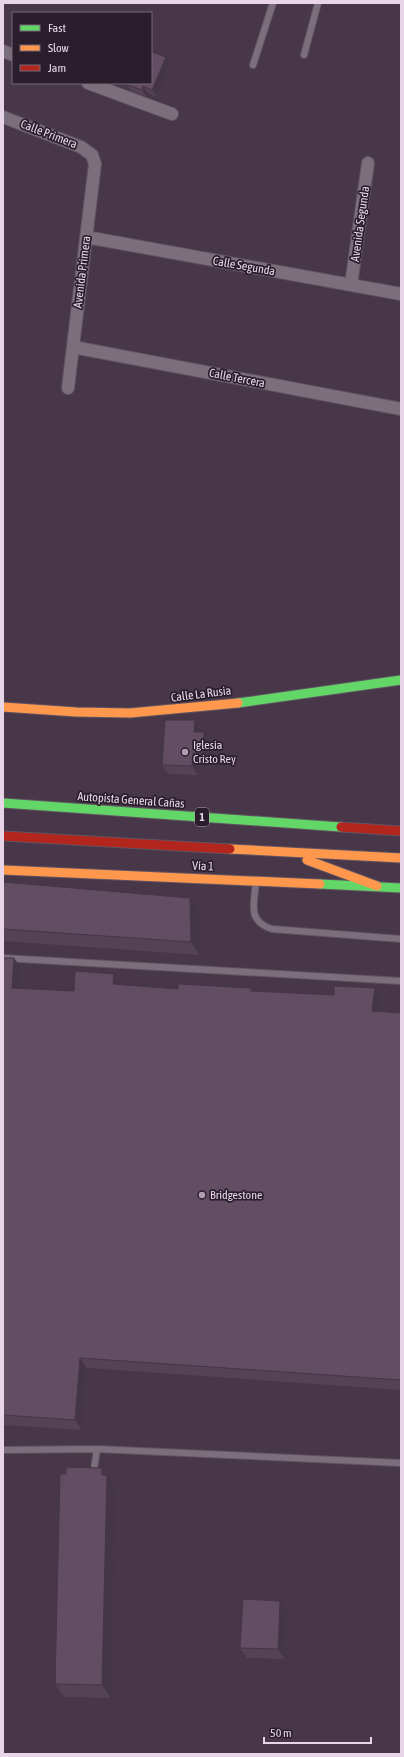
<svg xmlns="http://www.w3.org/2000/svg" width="404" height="1757" font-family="'Asap Condensed',sans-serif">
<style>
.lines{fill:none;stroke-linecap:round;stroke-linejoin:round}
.lane-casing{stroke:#615462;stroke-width:8}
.street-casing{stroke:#615462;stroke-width:14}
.fast-casing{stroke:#615462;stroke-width:11}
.slow-casing{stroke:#615462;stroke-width:11}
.jam-casing{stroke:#615462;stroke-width:11}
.lane{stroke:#7c6f7c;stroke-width:6}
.street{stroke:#7c6f7c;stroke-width:12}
.fast{stroke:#63d668;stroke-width:9}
.slow{stroke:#ff974d;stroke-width:9}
.jam{stroke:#b3261e;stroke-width:9}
.wall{fill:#544255}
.shaded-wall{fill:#453645}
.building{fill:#624d63;stroke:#453645}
.poi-dot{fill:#b09eb0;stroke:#2b1e2c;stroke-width:1.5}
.labels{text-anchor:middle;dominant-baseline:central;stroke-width:3.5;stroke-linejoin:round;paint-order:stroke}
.shield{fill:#2b1e2c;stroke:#af9fb0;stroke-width:1}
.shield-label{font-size:11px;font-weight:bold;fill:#e8d6e8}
.street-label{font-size:12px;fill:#e8d6e8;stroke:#2b1e2c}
.poi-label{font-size:12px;fill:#e8d6e8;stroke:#2b1e2c;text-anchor:start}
</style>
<rect width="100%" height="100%" fill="#473748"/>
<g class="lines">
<defs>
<path id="lane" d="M304 55 318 3
M253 65 273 3
M256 882C254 904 247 921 272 929L401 939
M3 958 401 981
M3 1450 97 1449 401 1463
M94 1469 97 1449"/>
<path id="street" d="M3 51 13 55
M88 83 172 114
M3 117 81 147 92 155 95 164 68 388
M86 237 401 294
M351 285 368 163
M73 347 401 409"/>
<path id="fast" d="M238 703 401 680
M3 803 341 827
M320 884 401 888"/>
<path id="slow" d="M3 707 76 712 130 713 238 703
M230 849 401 858
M307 860 377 886
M3 870 320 884"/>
<path id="jam" d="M341 827 401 831
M3 836 230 849"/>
</defs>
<use href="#lane" class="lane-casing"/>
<use href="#street" class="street-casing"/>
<use href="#fast" class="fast-casing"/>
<use href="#slow" class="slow-casing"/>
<use href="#jam" class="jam-casing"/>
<use href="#lane" class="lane"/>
<use href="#street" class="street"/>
<use href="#fast" class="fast"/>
<use href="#slow" class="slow"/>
<use href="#jam" class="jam"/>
</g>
<path class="wall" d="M166 57 171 64 157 97 148 93 147 97 131 91 126 84Z
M195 720 201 729V732H204L211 742 209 762H199L198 775 168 774 162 765Z
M3 882 199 911 200 955 3 941Z
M3 958 21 968 19 988 74 991 114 974 121 984V985L178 989 251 988 253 991 382 998 380 1012 401 1013V1390L87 1368 82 1430 3 1425Z
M102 1468 116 1488 111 1698 64 1697 55 1684Z
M287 1611 285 1659 247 1658 240 1648Z"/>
<path class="shaded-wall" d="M166 57 171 64 157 97 152 90Z
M143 86 148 93 147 97 142 90Z
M195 720 201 729V741L194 732Z
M204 732 211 742 209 762 203 753Z
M193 753 199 762 198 775 192 766Z
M190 898 199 911 200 955 191 942Z
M14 958 21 968 19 998 12 988Z
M114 974 121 984 120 994 113 984Z
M375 988 382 998 379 1021 372 1011Z
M80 1358 87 1368 82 1430 75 1420Z
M102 1468 116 1488 111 1698 102 1685Z
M280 1601 287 1611 285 1659 278 1649Z"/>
<path class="building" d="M151 52 166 57 152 90 143 86 142 90 126 84V83H151Z
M165 720H195L194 732H204L203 753H193L192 766 162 765Z
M3 882 190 898 191 942 3 929Z
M3 958H14L12 988 74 991 75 971 114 974 113 984 178 989V984L251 988V991L334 995V986L375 988 372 1011 401 1013V1380L80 1358 75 1420 3 1415Z
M66 1467 102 1468V1475H107L102 1685 55 1684 60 1474H66Z
M243 1599 280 1601 278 1649 240 1648Z"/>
<g class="poi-dot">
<circle cx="185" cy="752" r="4"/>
<circle cx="202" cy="1195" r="4"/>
</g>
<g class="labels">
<rect class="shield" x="195" y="808" width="14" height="18" rx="3"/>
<g class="shield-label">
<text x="202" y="817">1</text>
</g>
<g class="street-label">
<text transform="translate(49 134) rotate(21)">Calle Primera</text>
<text transform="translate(360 224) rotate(-82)">Avenida Segunda</text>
<text transform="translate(244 266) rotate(10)">Calle Segunda</text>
<text transform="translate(82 272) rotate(-83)">Avenida Primera</text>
<text transform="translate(237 378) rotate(11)">Calle Tercera</text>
<text transform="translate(201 694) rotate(-7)">Calle La Rusia</text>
<text transform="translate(131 800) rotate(4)">Autopista General Cañas</text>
<text transform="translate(203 866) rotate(2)">Vía 1</text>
</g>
<g class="poi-label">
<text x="193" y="745">Iglesia<tspan x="193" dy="14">Cristo Rey</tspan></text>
<text x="210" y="1195">Bridgestone</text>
</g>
</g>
<rect width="404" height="1757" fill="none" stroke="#e8d6e8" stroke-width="8"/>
<rect x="12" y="12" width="140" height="72" fill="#2b1e2c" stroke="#776877"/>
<rect x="20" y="25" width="20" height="6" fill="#63d668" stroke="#776877"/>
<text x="48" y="32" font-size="12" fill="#e8d6e8">Fast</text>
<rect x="20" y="45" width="20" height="6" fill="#ff974d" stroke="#776877"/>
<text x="48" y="52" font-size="12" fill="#e8d6e8">Slow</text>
<rect x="20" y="65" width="20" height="6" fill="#b3261e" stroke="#776877"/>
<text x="48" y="72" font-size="12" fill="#e8d6e8">Jam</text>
<path d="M264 1737v6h107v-6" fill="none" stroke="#e8d6e8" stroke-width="2"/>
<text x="270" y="1737" font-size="12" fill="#e8d6e8" stroke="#2b1e2c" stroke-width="3" paint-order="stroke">50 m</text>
</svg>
